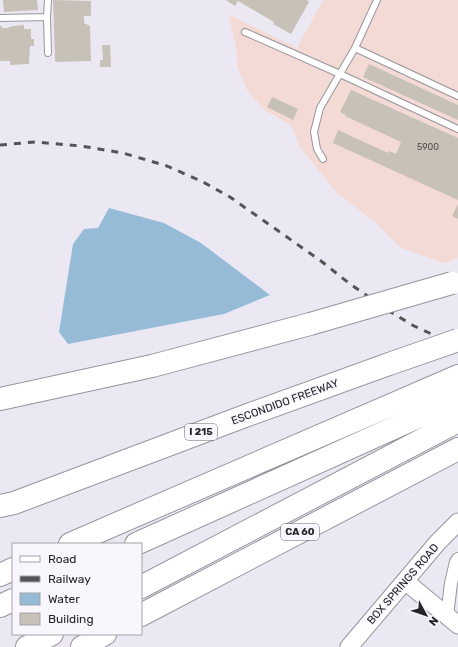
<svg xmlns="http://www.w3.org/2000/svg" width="458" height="647" font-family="Rubik,sans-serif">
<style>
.commercial{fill:#f4dad4}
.water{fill:#95bbd6}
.building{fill:#c8c1b8}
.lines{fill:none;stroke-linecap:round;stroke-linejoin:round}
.lane-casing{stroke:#97949d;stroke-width:8}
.street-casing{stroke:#97949d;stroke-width:14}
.secondary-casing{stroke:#97949d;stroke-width:19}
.highway-casing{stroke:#97949d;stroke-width:24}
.lane{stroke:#fff;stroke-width:6}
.street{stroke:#fff;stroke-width:12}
.secondary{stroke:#fff;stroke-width:17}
.highway{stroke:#fff;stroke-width:22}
.rail{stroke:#555358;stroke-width:3;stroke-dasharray:7 7;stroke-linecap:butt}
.highway-bridge-casing{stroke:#97949d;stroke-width:24;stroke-linecap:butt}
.highway-bridge{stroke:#fff;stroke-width:22}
.labels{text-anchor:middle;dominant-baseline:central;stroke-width:3;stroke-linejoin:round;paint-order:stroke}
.number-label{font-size:9px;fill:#4e4c4c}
.shield{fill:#f9f6fe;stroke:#656468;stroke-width:1}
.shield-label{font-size:10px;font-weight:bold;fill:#262528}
.street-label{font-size:11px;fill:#262528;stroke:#f9f6fe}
</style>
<rect width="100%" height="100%" fill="#ece8f3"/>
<path class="commercial" d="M323 0H458V258L443 263 401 248 376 223 337 193 299 146 294 131 289 124 263 109 247 90 238 68 236 46 228 14 297 48Z"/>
<path class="water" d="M109 208 164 223 201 243 270 295 224 314 68 344 59 332 73 244 84 229 98 228Z"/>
<path class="building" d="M3 0H37L38 10 4 12Z
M53 0 91 1V16H84V23L90 26 91 61 57 62 55 61Z
M226 0H307L309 2 291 34 273 24 274 22 238 1 235 6Z
M24 25V29H31V39H34V46H30L29 64 10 65V61H0V26H2V28H7L13 26Z
M102 45H110L111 67H100V60H103Z
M369 64 458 105V120L363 77Z
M351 90 458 138V200L333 143 338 130 388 153 389 151 396 154 401 142 345 116 346 115 340 112Z
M272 97 298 109 293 120 267 107Z
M458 204V219L452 216Z"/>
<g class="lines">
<defs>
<path id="lane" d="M47 17 48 53
M0 18 47 17 48 0
M245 32 340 74 458 129
M355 48 458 96
M323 159 317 149 314 132 320 108 355 48 377 0"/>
<path id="street" d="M447 616 451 583 456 562 458 559"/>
<path id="secondary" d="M405 581 458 625
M349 647 438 542 458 522"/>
<path id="highway" d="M0 399 152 366 310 324
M0 506 14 503 245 416 389 364
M70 544 458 376
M136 544 458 399
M0 575 13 569
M141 587 458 421
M0 606 13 600
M141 615 458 449
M27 647 52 634
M82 647 105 634"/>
</defs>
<use href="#lane" class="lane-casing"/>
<use href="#street" class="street-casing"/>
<use href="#secondary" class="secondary-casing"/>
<use href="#highway" class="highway-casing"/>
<use href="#lane" class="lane"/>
<use href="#street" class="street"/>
<use href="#secondary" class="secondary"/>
<use href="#highway" class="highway"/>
<path class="rail" d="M0 145 35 142 81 146 123 153 167 166 203 182 230 197 321 261 350 284 389 311 414 326 458 346"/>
<defs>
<path id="highway-bridge" d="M310 324 452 283
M389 364 458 340"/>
</defs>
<use href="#highway-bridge" class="highway-bridge-casing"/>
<use href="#highway-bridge" class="highway-bridge"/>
</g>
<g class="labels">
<g class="number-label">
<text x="428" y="147">5900</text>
</g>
<g class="shield">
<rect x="185" y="424" width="32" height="16" rx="3"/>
<rect x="281" y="524" width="38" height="16" rx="3"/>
</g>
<g class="shield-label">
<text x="201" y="432">I 215</text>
<text x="300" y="532">CA 60</text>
</g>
<g class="street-label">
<text transform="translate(285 402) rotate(-20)">ESCONDIDO FREEWAY</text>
<text transform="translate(403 584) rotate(-49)">BOX SPRINGS ROAD</text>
</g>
</g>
<rect x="12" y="543" width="130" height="92" fill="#f9f6fe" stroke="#a5a2a8"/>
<rect x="20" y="556" width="20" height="6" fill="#ffffff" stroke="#a5a2a8"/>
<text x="48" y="563" font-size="12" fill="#262528">Road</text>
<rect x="20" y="576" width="20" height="6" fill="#555358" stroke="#a5a2a8"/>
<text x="48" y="583" font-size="12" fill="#262528">Railway</text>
<rect x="20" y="593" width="20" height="12" fill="#95bbd6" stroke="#a5a2a8"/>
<text x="48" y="603" font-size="12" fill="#262528">Water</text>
<rect x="20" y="613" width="20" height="12" fill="#c8c1b8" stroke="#a5a2a8"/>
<text x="48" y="623" font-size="12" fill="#262528">Building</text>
<g transform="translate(426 615) rotate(130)" stroke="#f9f6fe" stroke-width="3" paint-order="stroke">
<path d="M0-3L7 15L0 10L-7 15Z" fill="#262528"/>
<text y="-6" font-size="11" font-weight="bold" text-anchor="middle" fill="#262528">N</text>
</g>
</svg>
